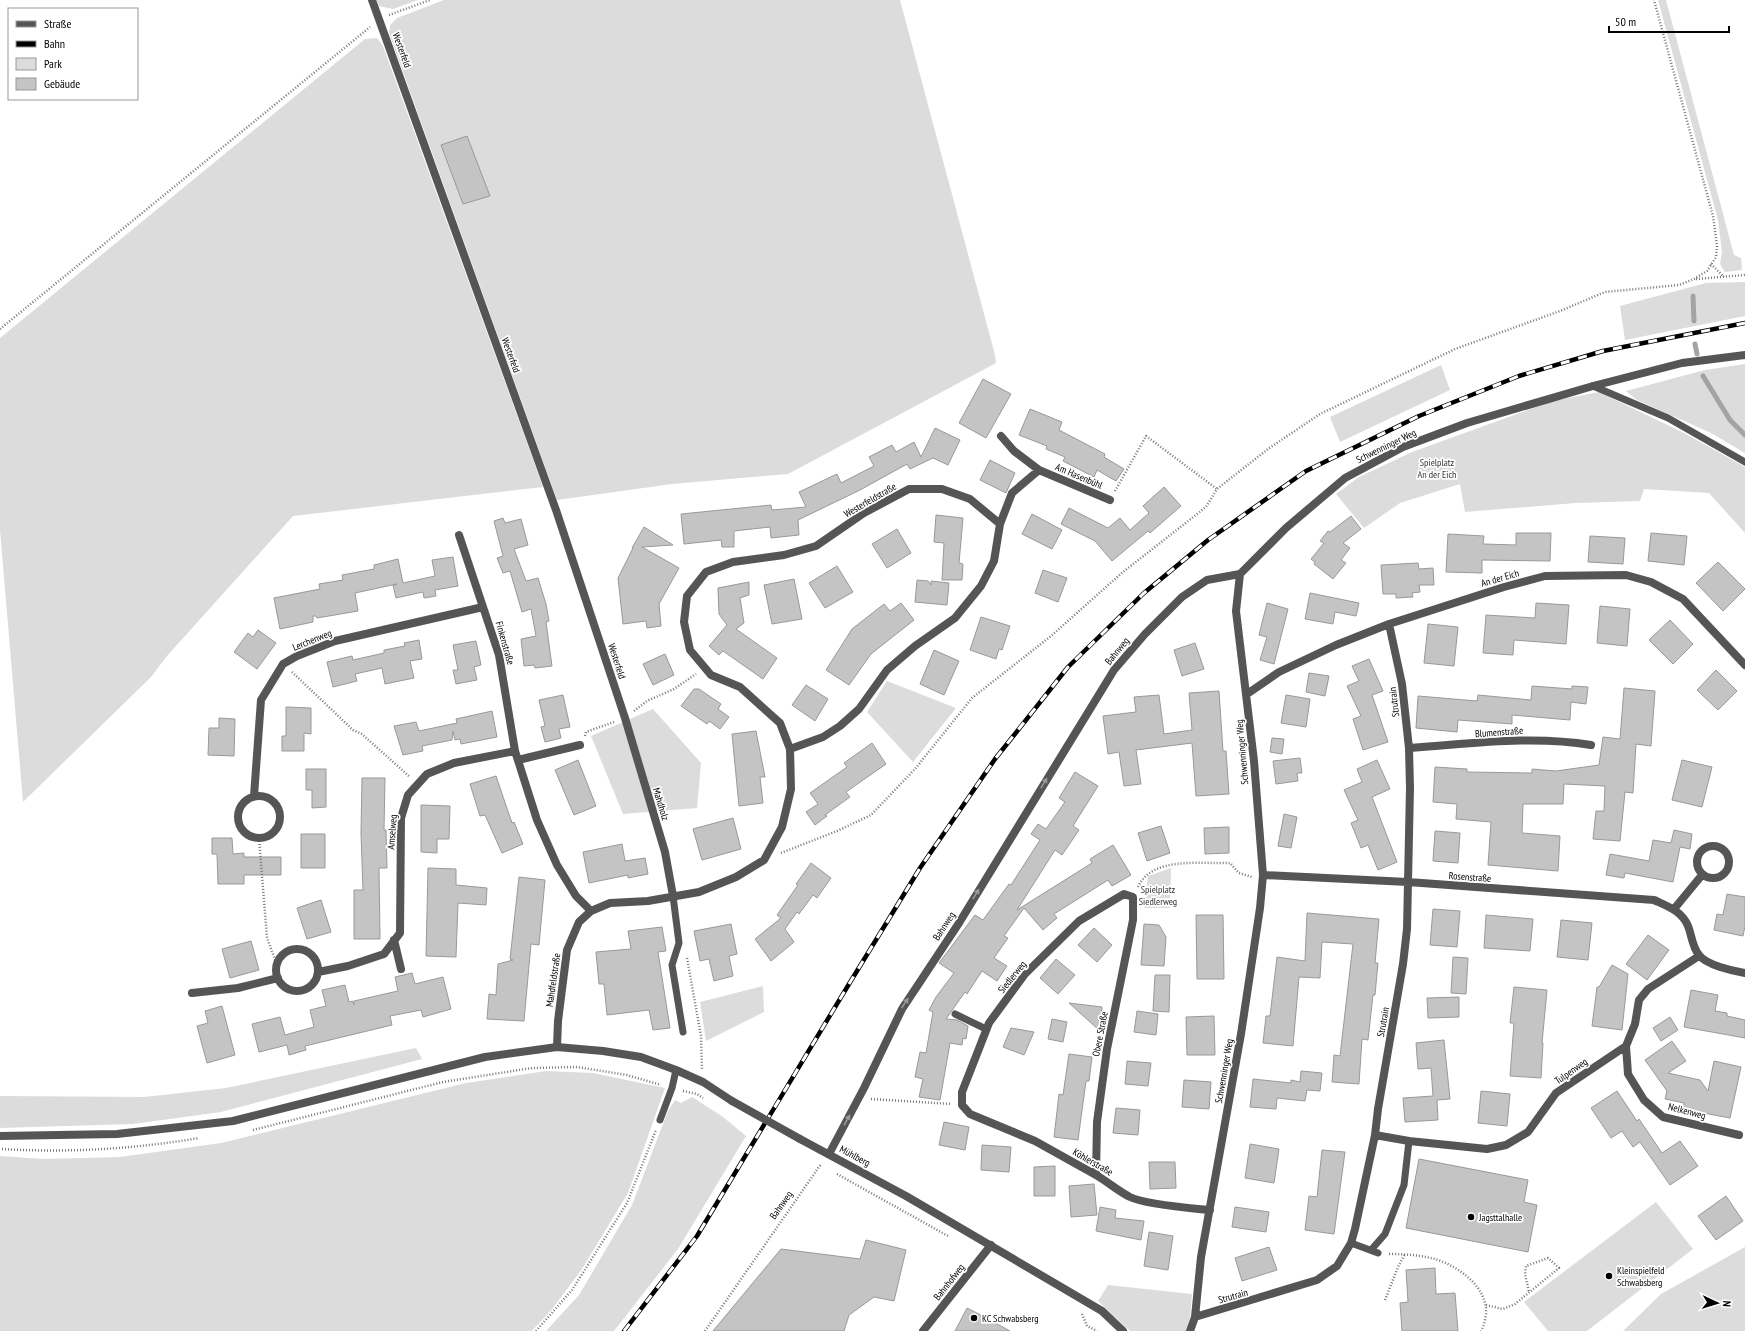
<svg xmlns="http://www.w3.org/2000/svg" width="1745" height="1331" font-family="'PT Sans Narrow',sans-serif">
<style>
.green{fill:#dcdcdc}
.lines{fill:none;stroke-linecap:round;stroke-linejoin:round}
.stream{stroke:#a3a3a3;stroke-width:5}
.building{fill:#c4c4c4;stroke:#999}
.path{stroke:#777;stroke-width:2.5;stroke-dasharray:1 2;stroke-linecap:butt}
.service{stroke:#555;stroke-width:7}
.minor{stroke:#555;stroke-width:8}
.tertiary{stroke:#555;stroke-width:8}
.rail-casing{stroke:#000;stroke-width:4.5}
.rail{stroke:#fff;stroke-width:3;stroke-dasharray:9;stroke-linecap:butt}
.tertiary-bridge{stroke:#555;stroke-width:8}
.oneway{fill:#999}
.poi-dot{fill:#000;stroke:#fff;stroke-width:1.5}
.labels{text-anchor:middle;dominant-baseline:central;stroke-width:3.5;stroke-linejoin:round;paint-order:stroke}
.street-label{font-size:10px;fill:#000;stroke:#fff}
.park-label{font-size:10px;fill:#333;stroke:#fff}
.poi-label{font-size:10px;fill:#000;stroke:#fff;text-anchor:start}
</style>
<rect width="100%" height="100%" fill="#fff"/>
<path class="green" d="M377 0H418L393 9 379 6Z
M444 0H900L995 355 996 363 788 474 672 484 557 500 389 33 390 25 397 18Z
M1658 0H1666L1734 255 1741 258 1742 270 1725 272 1720 264 1722 252 1718 220Z
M377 38 383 46 543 487 293 516 167 656 151 677 23 802 0 530V338L365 39Z
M1745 282V316L1625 340 1620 306 1706 283Z
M1745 364V453L1711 433 1637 400 1626 391 1705 370Z
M1441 365 1450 390 1340 442 1330 417Z
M1599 392 1684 433 1745 467V533L1709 493 1644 489 1640 501 1576 503 1465 512 1460 484 1400 503 1364 528 1336 494 1359 477 1412 452 1553 401Z
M887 681 956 708 913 762 867 712Z
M653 709 701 763 697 808 623 814 591 736Z
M1171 868 1170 908H1144L1148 876Z
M763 986 764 1012 706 1041 700 1002Z
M416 1048 422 1059 221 1112 133 1124 0 1128V1096L144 1097 226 1088Z
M546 1071 593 1073 665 1088 628 1193 582 1269 553 1308 532 1331H0V1156L43 1159 120 1157 221 1143 466 1083Z
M692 1097 723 1117 746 1136 678 1249 614 1331H546L579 1295 632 1205 668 1111 675 1100 681 1103Z
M1656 1202 1693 1249 1587 1331H1548L1524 1302Z
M1745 1247V1331H1623L1661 1294Z
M1108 1285 1192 1294 1190 1318 1186 1331H1130L1098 1301Z"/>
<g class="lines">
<path class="stream" d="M1693 296 1694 321
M1695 344 1697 354
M1703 376 1730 420 1745 435"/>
</g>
<path class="building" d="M467 136 490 196 463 204 441 145Z
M983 379 1011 394 986 438 959 423Z
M1030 409 1062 422 1059 430 1105 454 1104 457 1124 469 1116 481 1097 470 1094 477 1063 461 1065 457 1046 449 1047 446 1019 435Z
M935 428 960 440 948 465 933 458 910 469 907 464 860 490 798 520 799 535 771 538 770 527 734 531V547H722L721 540 684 544 681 514 771 505 772 510 806 507 799 492 837 474 841 483 874 466 869 457 892 445 896 452 914 442 921 457Z
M990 460 1015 473 1006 493 980 480Z
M1164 487 1181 506 1150 533 1148 531 1112 561 1095 541 1061 524 1069 508 1108 528 1120 518 1130 530 1149 513 1143 506Z
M1032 514 1062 530 1052 549 1022 534Z
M936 515 963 518 959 563 963 564 962 580H942L944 543 934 542Z
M1351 516 1361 529 1343 543 1350 548 1341 560 1346 563 1333 579 1314 564 1315 562 1311 559 1324 543 1320 541 1328 531 1330 532Z
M503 518 505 523 521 519 528 545 514 549 526 581 538 578 546 604 549 621 546 622 552 666 535 668 534 665 524 666 521 639 536 636 531 609 522 612 510 571 503 573 497 558 503 556 494 521Z
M644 527 673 545 642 547 679 568 659 604 661 626 647 628 646 621 623 624 618 578 633 548H632Z
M897 529 911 553 887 568 872 544Z
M1516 533H1551L1550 561 1482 560V573L1446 572 1448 534 1484 536 1483 544 1516 545Z
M1651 533 1687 536 1684 565 1648 561Z
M1590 536 1625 538 1623 564 1588 562Z
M453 557 458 586 435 590 436 596 424 598 423 592 396 598 393 585 397 584 355 593 358 611 317 618 316 616H313V622L280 629 274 598 320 589 319 584 343 580 342 575 374 569V565L398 559 403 583 435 576 432 560Z
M1718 562 1745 589 1723 611 1696 583Z
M1418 563 1419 569 1433 568 1434 585H1419L1420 592 1412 593 1413 597 1396 598V594H1383L1381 565Z
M837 566 853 592 825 608 809 583Z
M1043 570 1067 578 1058 602 1035 593Z
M794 579 802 619 772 624 764 585Z
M917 580 928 581 931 585V581L949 583 947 605 915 602Z
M749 582V595L740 598 744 623 736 629 777 658 763 679 723 651 719 655 709 646 727 625 719 614 718 588Z
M1310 593 1359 603 1356 616 1335 612 1333 624 1305 619Z
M901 603 914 620 871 654 849 685 826 670 852 629 884 604 890 611Z
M1267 603 1288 609 1274 664 1260 660 1267 637 1259 635Z
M1536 603 1569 605 1566 644 1514 640 1513 655 1483 653 1486 615 1535 618Z
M1600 606 1630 609 1627 646 1597 643Z
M981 617 1010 626 1002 650 999 649 996 659 970 650Z
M1670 620 1693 644 1673 664 1649 640Z
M1428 624 1458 627 1454 666 1424 663Z
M258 630 276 643 257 669 234 652 248 633 253 637Z
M419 640 422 659 410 661 414 678 385 684 382 668 355 674 357 681 333 687 327 662 352 656 353 660 384 653V650L405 646 404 643Z
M476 641 481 665 474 667 477 680 456 684 453 670H458L453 645Z
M1195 643 1204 669 1182 676 1174 650Z
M934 650 959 661 944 695 920 684Z
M665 654 674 675 653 685 643 664Z
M1369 659 1383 691 1372 695 1388 742 1363 750 1353 719 1361 716 1347 686 1359 681 1352 666Z
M1716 670 1737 691 1718 710 1697 690Z
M1309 673 1329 676 1325 696 1306 692Z
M806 685 828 699 815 721 792 705Z
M1532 686 1572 689V686L1588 687 1586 704 1571 702 1570 720 1512 715V724L1458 720 1457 732 1416 728 1418 696 1477 701 1478 695 1531 700Z
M1624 688 1655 691 1651 746 1636 744 1633 793 1625 792 1620 841 1593 839 1596 811H1604L1605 786 1564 784 1563 804H1523L1522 833 1560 836 1558 871 1488 865 1491 822 1456 819 1457 804 1433 802 1435 767 1467 769V772L1532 773V769L1556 771 1599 765 1603 737 1620 739Z
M694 689H699L721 704 718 709 729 717 720 729 709 721 707 724 681 706Z
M1219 691 1223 751H1226L1229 794 1196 796 1192 743 1136 750 1141 784 1124 786 1119 752 1108 754 1103 716 1136 712 1134 697 1159 695 1164 734 1192 730 1189 693Z
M563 695 570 727 559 729 561 738 545 742 541 727 545 726 539 700Z
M1286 695 1310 699 1306 727 1281 723Z
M286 707 311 708V734L304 733V751H282V736H286Z
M492 711 497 737 461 744 460 739 455 740 453 731 452 740 422 746 423 751 403 755 394 726 416 722 419 731 457 723 456 719Z
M219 718 235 719 234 756 208 755 209 728H219Z
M756 731 765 777H760L763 803 739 806 732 734Z
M1272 738 1284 739 1282 754 1270 752Z
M872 743 886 764 846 792 850 797 825 815 827 816 815 825 806 812 818 804 810 793 847 767 844 763Z
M1300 758 1302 773H1297L1298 781 1276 784 1273 761Z
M578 760 596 806 574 815 555 770Z
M1377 760 1390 789 1372 797 1397 862 1378 870 1368 845 1361 848 1351 823 1358 820 1344 790 1362 782 1357 769Z
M1682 760 1712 767 1702 807 1672 800Z
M306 769H326V807L312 808V790H306Z
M1075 772 1098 786 1073 826 1079 830 1062 855 1055 850 1017 910 1092 863 1090 859 1113 845 1131 875 1112 886 1108 880 1054 914 1057 918 1043 930 1024 908 1004 936 1008 938 994 958 1007 966 997 981 982 971 967 994 965 992 946 1019 957 1020 968 1026 966 1039 963 1038 962 1045 950 1043 940 1100 919 1097 923 1079 915 1077 920 1052 926 1053 933 1012 929 1010 936 997 954 973 939 963 975 915 983 920 1009 884 1011 885 1040 840 1031 834 1038 824 1046 829 1065 802 1059 798Z
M496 776 512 823 514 822 523 844 502 853 485 815 480 816 470 784Z
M362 778H385L384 830H386L387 868H379L380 939H354V890H363L361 833Z
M421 805 450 806 449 839H437V853L421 852Z
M1284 814 1297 817 1291 848 1278 846Z
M733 818 741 849 702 860 693 829Z
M1161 826 1170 853 1147 861 1138 833Z
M1229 827V853L1205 854 1204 828Z
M1674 830 1692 834 1690 849 1680 847 1673 882 1625 873 1624 878 1606 875 1610 854 1649 861 1653 840 1671 843Z
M1435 831 1460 833 1458 863 1433 861Z
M301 834H325V868H301Z
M212 838H232L233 854 244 853V857H281V875H244V884H218L217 854H212Z
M622 844 625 861 645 858 648 874 628 878V875L589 883 583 852Z
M811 863 831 878 817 898 813 895 799 914 797 912 785 929 794 942 771 961 755 939 781 918 777 915 798 885 796 884Z
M428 868 456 869V885L487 888 486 905 458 903 456 957 426 956Z
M519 877 545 880 539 945 531 944 524 1021 487 1019 489 994 496 995 498 964 513 960 510 959Z
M1727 894 1745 897V926L1743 936 1714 930 1717 914 1723 915Z
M321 900 331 932 307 939 297 908Z
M1433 909 1460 911 1457 947 1430 945Z
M1307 913 1379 919 1375 963H1378L1375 995H1373L1368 1040 1362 1039 1359 1084 1332 1082 1334 1055 1340 1056 1353 944 1322 942 1320 978 1299 977 1293 1046 1263 1043 1266 1016H1270L1277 957 1305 961Z
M1196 915H1223L1224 979H1197Z
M1486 915 1533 919 1530 951 1484 948Z
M1561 920 1592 923 1588 960 1557 957Z
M731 924 737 954 729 956 733 976 714 981 709 959 700 961 694 931Z
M1144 924 1159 925 1166 937 1164 966 1141 965Z
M662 927 666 951 658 952 670 1028 653 1030 649 1010 607 1015 604 984H599L596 952 631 949 628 931Z
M1094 928 1112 945 1097 962 1078 945Z
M1648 935 1669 950 1647 980 1626 964Z
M251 941 259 970 230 978 222 949Z
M1453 957 1468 958 1466 994 1451 993Z
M1056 959 1075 975 1058 994 1040 978Z
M1612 965 1628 974 1622 1030 1592 1026 1597 987H1599Z
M412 973 415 984 443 977 451 1009 423 1017 421 1010 390 1016 392 1025 305 1046 306 1050 289 1055 287 1045 259 1052 252 1024 280 1017 285 1035 314 1027 310 1010 326 1006 322 990 345 985 349 1002 353 1001 354 1005V1001L398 991 395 977Z
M1155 975H1170L1169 1012 1153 1011Z
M1514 987 1547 990 1542 1043H1543L1541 1078 1510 1076 1514 1023H1510Z
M1691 990 1718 995 1715 1011 1727 1013V1016L1745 1020V1038L1684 1027Z
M1459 997V1017L1428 1018 1427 998Z
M1069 1003 1102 1007 1100 1031Z
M222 1006 235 1055 207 1063 197 1026 208 1023 205 1011Z
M1137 1011 1158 1014 1156 1035 1134 1032Z
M1214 1016 1215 1055H1187L1186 1017Z
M1670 1017 1678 1030 1661 1041 1653 1028Z
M1052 1019 1067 1022 1063 1042 1048 1039Z
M1011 1028 1034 1032 1024 1055 1003 1047Z
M1444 1040 1450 1099 1437 1100 1438 1120 1405 1122 1403 1098 1433 1096 1431 1068 1418 1069 1416 1043Z
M1672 1041 1686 1061 1668 1073 1700 1080 1708 1091 1714 1061 1741 1067 1730 1118 1683 1109 1684 1103 1665 1099 1667 1091 1645 1060Z
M1069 1054 1092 1057 1089 1081H1086L1078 1140 1054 1137 1059 1094 1063 1095Z
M1127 1061 1151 1063 1148 1086 1125 1084Z
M1301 1071 1322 1073 1320 1091 1307 1090 1305 1101 1277 1098 1276 1109 1250 1107 1253 1079 1291 1083V1080L1300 1082Z
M1184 1080 1211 1082 1209 1109 1182 1107Z
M1481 1091 1510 1094 1507 1126 1478 1123Z
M1617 1091 1637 1121 1639 1119 1662 1153 1680 1141 1698 1166 1670 1185 1640 1142 1633 1147 1622 1131 1611 1138 1591 1108Z
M1116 1108 1140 1110 1138 1135 1113 1133Z
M944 1122 969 1127 965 1150 939 1145Z
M1250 1144 1279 1149 1274 1183 1245 1178Z
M982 1145 1011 1147 1009 1172 981 1170Z
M1322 1150 1345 1152 1334 1234 1305 1230 1309 1196 1317 1197Z
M1419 1159 1528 1180 1524 1202 1537 1205 1528 1252 1406 1228Z
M1149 1162H1175L1176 1188 1150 1189Z
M1055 1166V1196H1034V1167Z
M1094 1184 1097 1215 1071 1217 1069 1186Z
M1726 1196 1743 1221 1716 1240 1698 1216Z
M1100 1207 1116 1210 1115 1218 1144 1221 1141 1240 1096 1231Z
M1235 1207 1269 1212 1266 1232 1232 1227Z
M1149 1232 1173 1236 1168 1270 1144 1266Z
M866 1240 906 1250 894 1301 874 1297 849 1315 844 1331H713L781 1249 860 1259Z
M1269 1247 1277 1270 1242 1281 1235 1258Z
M1435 1268 1436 1294 1455 1293 1458 1331H1402L1400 1303 1408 1302 1406 1270Z
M967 1308 975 1312 1010 1331H955Z"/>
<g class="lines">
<path class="path" d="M389 15 430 0
M1711 264 1724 277
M1696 279 1745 275
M0 329 370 27
M1115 491 1146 436 1217 489
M292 672 353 730 362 734 410 777
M634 711 647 701 674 689 696 674
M585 736 586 732 614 722
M259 838 267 938 277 965
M781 853 837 831 871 815 915 769 972 698 1051 636 1123 572 1206 507 1217 489 1268 449 1320 414 1455 349 1560 311 1605 292 1679 285 1694 279 1707 271 1716 257 1717 246 1713 216 1654 0
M1138 887C1152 856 1201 864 1230 863L1239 873 1252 877
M687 958 701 1036 702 1069
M683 1091 697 1094 703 1098
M871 1099 952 1104
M253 1130 443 1082 532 1068 577 1067 627 1075 661 1085
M2 1149C68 1153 134 1149 199 1138
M837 1174 948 1236
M1389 1254C1405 1254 1419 1255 1435 1259 1458 1266 1488 1287 1486 1314 1485 1320 1484 1326 1481 1331
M1385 1300 1398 1267 1405 1254
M1486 1305 1503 1309 1515 1304 1559 1268 1548 1258 1526 1266 1525 1274 1529 1292
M1082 1314 1087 1326 1097 1331
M536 1331 572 1290 627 1203 656 1130
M705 1331 821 1164"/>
<path class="service" d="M1593 386 1668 418 1745 462
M673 896 679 943 672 965 683 1032
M955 1014 986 1029
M660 1120 672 1088 676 1070
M1351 1243 1378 1253
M1371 1250 1385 1234 1404 1185 1409 1141"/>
<path class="minor" d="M372 0 556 510 625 718 665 852 673 896
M1001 436 1014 451 1039 470
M1000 524 1012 493 1039 470 1110 500
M459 535 499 655 515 751 537 820 557 865 576 896 591 911
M1247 694 1279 672 1336 645 1389 624 1504 587 1545 576 1626 575 1651 582 1683 599 1745 665
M1409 748C1470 744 1531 735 1591 745
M518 760 580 745
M254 796 261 700 283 664 297 656 335 641 483 607
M238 817a21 21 0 1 1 42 0a21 21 0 1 1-42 0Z
M1697 862a16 16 0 1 1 32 0a16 16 0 1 1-32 0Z
M1263 875 1408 882 1654 900C1667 906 1682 911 1688 926 1692 936 1692 947 1699 955 1706 965 1733 971 1745 973
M1674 909 1702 875
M394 940 401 969
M276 970a21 21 0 1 1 42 0a21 21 0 1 1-42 0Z
M318 972 348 966 384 954 400 933 401 818 408 795 427 774 454 763 515 751
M192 993 238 988 278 978
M1626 1046 1628 1074 1644 1100 1663 1117 1739 1135
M557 1047 558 1021 567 950 579 922 591 911 610 903 648 901 699 892 736 877 764 860 782 827 791 789 790 749 780 723 740 687 711 675 690 650 684 622 687 596 706 572 733 562 784 555 816 546 864 513 909 489H942L970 499 1000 524 994 561 981 586 955 618 915 646 887 670 859 709 840 726 823 737 790 749
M1375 1135 1409 1141 1487 1149 1506 1145 1528 1132 1556 1093 1626 1046 1635 1024 1639 1000 1648 989 1699 956
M829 1154 864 1088 902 1009 959 923 1114 670 1145 634 1182 597 1207 580 1240 574
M1096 1175 1097 1122 1107 1049 1133 920V897L1124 894 1079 921 1025 974 989 1023 962 1092V1105L970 1114 1035 1141 1096 1175C1108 1182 1118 1191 1130 1197 1147 1205 1190 1208 1210 1210
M1195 1317 1317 1280 1337 1266 1351 1243 1355 1229 1375 1135 1378 1109 1403 964 1407 929 1410 788 1409 748 1402 684 1389 624
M923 1331 991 1245
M1190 1331 1195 1317 1201 1257 1241 1034 1260 908 1263 875 1254 761 1236 611 1240 574 1286 528 1345 478 1403 447 1467 423 1593 386 1682 363 1745 355"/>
<path class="tertiary" d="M0 1136 117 1134 233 1121 485 1057 557 1047 603 1051 641 1057 676 1070 703 1082 732 1101
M800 1139 906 1196 1102 1311 1123 1331"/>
<defs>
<path id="rail" d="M624 1331 697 1236 849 984 920 868 995 759 1068 667 1144 593 1208 540 1306 471 1419 416 1519 376 1603 351 1745 323"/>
</defs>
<use href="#rail" class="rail-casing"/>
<use href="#rail" class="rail"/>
<path class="tertiary-bridge" d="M732 1101 800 1139"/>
</g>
<defs><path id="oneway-solid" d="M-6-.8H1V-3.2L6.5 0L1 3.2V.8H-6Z"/></defs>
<g class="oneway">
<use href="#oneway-solid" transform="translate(1044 783) rotate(-59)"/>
<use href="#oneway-solid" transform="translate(976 894) rotate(-59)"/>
<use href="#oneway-solid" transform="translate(905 1003) rotate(-56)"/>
<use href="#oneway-solid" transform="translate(847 1120) rotate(-61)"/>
</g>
<g class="poi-dot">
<circle cx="1471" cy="1217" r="4"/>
<circle cx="1609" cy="1276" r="4"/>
<circle cx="974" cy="1318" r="4"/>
</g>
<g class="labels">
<g class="street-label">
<text transform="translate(402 50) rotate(70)">Westerfeld</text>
<text transform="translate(511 355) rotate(70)">Westerfeld</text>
<text transform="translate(1386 446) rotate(-26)">Schwenninger Weg</text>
<text transform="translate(1079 476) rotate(23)">Am Hasenbühl</text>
<text transform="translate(870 500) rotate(-30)">Westerfeldstraße</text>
<text transform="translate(1500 578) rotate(-16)">An der Eich</text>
<text transform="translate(312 640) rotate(-22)">Lerchenweg</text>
<text transform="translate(505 643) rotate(74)">Finkenstraße</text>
<text transform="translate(1117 651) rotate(-51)">Bahnweg</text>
<text transform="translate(617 661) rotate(72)">Westerfeld</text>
<text transform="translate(1394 702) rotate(-97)">Strutrain</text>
<text transform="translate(1499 732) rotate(-4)">Blumenstraße</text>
<text transform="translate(1242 752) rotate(-95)">Schwenninger Weg</text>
<text transform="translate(661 804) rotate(73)">Mahdholz</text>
<text transform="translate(392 832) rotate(-86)">Amselweg</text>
<text transform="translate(1470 877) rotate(4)">Rosenstraße</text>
<text transform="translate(944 926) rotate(-57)">Bahnweg</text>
<text transform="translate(1012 977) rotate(-51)">Siedlerweg</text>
<text transform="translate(553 980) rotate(-82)">Mahdfeldstraße</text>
<text transform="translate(1383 1022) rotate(-80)">Strutrain</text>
<text transform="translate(1100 1034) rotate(-79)">Obere Straße</text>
<text transform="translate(1224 1071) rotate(-80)">Schwenninger Weg</text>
<text transform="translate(1571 1071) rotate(-35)">Tulpenweg</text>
<text transform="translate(1687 1111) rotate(15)">Nelkenweg</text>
<text transform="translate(855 1156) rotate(28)">Mühlberg</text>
<text transform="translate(1093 1162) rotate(30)">Köhlerstraße</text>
<text transform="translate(781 1205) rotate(-55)">Bahnweg</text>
<text transform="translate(949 1282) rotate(-52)">Bahnhofweg</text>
<text transform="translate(1233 1296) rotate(-16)">Strutrain</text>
</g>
<g class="park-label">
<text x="1437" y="462">Spielplatz<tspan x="1437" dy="12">An der Eich</tspan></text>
<text x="1158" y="889">Spielplatz<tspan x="1158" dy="12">Siedlerweg</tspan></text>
</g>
<g class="poi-label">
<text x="1479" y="1217">Jagsttalhalle</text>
<text x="1617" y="1270">Kleinspielfeld<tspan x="1617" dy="12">Schwabsberg</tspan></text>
<text x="982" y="1318">KC Schwabsberg</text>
</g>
</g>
<rect x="8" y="8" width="130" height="92" fill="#ffffff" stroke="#999999"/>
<rect x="16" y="21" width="20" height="6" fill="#555555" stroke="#999999"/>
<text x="44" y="28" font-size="12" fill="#000000">Straße</text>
<rect x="16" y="41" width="20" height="6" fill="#000000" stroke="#999999"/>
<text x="44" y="48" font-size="12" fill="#000000">Bahn</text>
<rect x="16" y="58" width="20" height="12" fill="#dcdcdc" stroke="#999999"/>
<text x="44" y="68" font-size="12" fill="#000000">Park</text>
<rect x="16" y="78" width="20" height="12" fill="#c4c4c4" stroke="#999999"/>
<text x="44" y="88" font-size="12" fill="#000000">Gebäude</text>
<g transform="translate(1717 1303) rotate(94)" stroke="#ffffff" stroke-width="3" paint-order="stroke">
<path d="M0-3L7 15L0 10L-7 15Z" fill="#000000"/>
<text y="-6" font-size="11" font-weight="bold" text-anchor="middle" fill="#000000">N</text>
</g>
<path d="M1609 26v6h120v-6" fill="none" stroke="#000000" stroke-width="2"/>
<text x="1615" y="26" font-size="12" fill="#000000" stroke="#ffffff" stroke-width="3" paint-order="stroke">50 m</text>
</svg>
